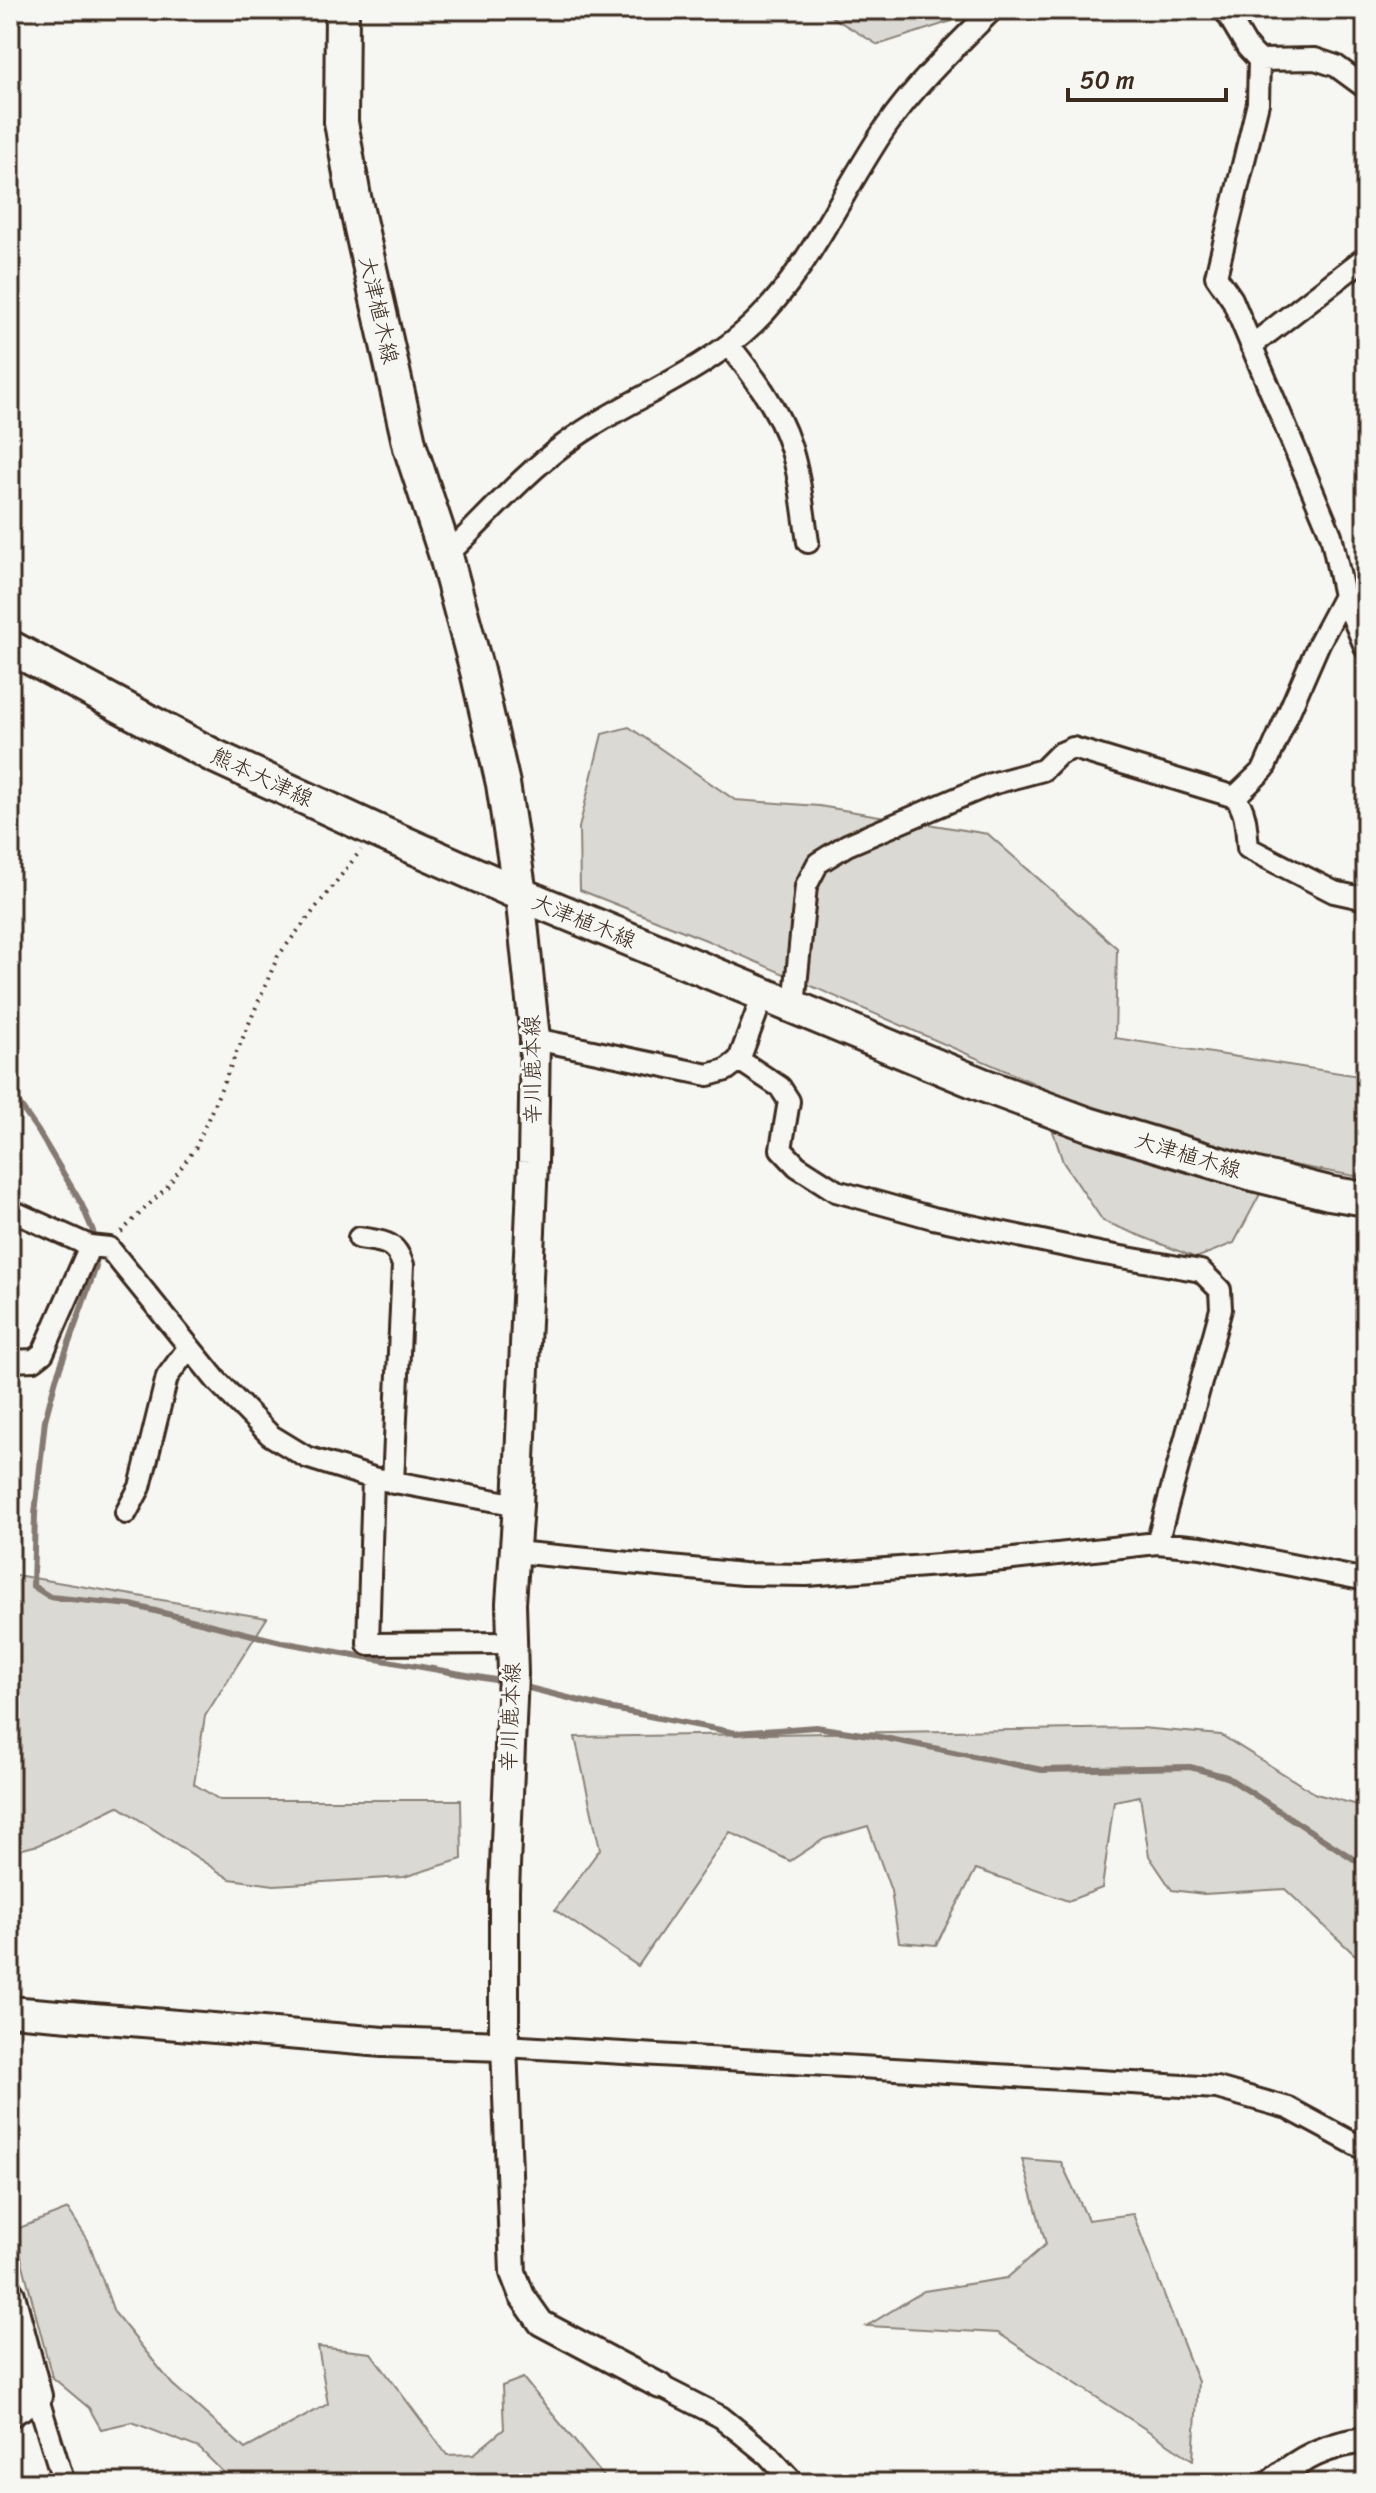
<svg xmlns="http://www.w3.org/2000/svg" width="1376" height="2493" font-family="Sriracha,'Klee One',sans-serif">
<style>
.green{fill:#dad9d3;stroke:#8a8278;stroke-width:2}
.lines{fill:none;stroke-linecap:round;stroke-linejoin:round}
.stream{stroke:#857a71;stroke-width:6}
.minor-casing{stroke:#3b2a1e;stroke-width:26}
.tertiary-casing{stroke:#3b2a1e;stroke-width:30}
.secondary-casing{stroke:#3b2a1e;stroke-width:34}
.primary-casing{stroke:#3b2a1e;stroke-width:38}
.path{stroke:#3b2a1e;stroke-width:4;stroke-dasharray:2 6;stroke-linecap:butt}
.minor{stroke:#f6f6f2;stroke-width:20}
.tertiary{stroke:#f6f6f2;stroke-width:24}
.secondary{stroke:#f6f6f2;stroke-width:28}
.primary{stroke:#f6f6f2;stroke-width:32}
.labels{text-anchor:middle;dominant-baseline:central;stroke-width:6;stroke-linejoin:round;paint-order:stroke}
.street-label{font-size:22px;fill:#3b2a1e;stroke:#f6f6f2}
</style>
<rect width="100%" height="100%" fill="#f6f6f2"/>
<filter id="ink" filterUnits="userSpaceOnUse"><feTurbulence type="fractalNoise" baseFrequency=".0125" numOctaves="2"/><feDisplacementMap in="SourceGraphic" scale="16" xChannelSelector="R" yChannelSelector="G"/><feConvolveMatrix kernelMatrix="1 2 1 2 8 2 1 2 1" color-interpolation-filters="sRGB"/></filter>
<g filter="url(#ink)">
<path class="green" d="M826 10H955L952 21 878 45 829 15Z
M629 727 735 800 819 806 988 834 1117 948 1115 1038 1366 1077V1178L1277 1162 1234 1243 1196 1258 1103 1221 1063 1162 1038 1085 706 940 580 890 579 828 602 734Z
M10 1574 267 1618 205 1716 194 1784 220 1800H461L462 1859 404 1877 274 1885 230 1879 118 1806 38 1845 15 1851 10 1842Z
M1141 1728 1221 1735 1316 1794 1366 1807V1956L1354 1954 1285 1889 1204 1894 1172 1890 1149 1856 1140 1796 1114 1801 1102 1888 1068 1901 976 1869 936 1945 899 1942 891 1891 868 1826 824 1839 790 1861 730 1832 638 1966 555 1910 600 1849 575 1737Z
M1022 2159 1061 2162 1088 2220 1133 2214 1198 2382 1193 2460 998 2333 867 2326 924 2291 1007 2278 1046 2244Z
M68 2209 88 2240 114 2312 172 2384 245 2449 328 2404 318 2347 371 2353 447 2455 474 2454 504 2429 502 2386 523 2378 609 2483H234L199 2448 132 2422 101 2429 89 2408 52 2377 14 2230Z"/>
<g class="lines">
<path class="stream" d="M10 1091 38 1131 81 1203 93 1231 96 1267 56 1379 45 1420 35 1514 33 1586 50 1597 131 1605 281 1642 506 1682
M521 1686 608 1708 736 1733 816 1727 875 1736 1042 1770 1190 1767 1227 1777 1366 1867"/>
<defs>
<path id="minor" d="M1225 10 1247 47 1259 60 1258 103 1216 276 1232 299 1331 535 1344 596 1366 649
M1259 60 1315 59 1336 66 1366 88
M729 345C753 375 778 408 790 445 800 475 803 510 808 542
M1251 346 1366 257
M446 556C485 519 521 476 565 444 626 399 699 376 754 323 807 273 844 188 886 127 916 84 955 47 992 10
M1235 797C1247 812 1246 829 1248 848L1334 892 1366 899
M794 1006 806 886 818 863 847 845 991 784 1043 770 1059 754 1073 748 1235 797 1264 769 1319 643 1344 596
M535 1039 708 1075 726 1070 739 1060 764 993
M739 1060 780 1087 789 1101 781 1149 797 1166 836 1191 933 1218 1099 1253 1201 1271 1220 1290 1221 1309 1157 1543
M10 1210 90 1246 109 1248 217 1381 270 1435 306 1457 373 1478 518 1505
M359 1238C382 1242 395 1240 403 1265L393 1483
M10 1361 34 1360 43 1353 90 1246
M373 1478 368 1644 512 1643
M126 1513 140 1487 167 1377 189 1347
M515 1552 743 1574 807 1575 1004 1560 1157 1543 1201 1547 1366 1580
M504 2046 1217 2088 1288 2108 1366 2150
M660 2386 721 2417 768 2455 794 2483
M37 2396 64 2483"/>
<path id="tertiary" d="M504 2046 513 2273 522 2296 541 2323 660 2386
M1271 2483C1300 2458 1328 2444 1366 2440"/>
<path id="secondary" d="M10 2011 383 2042 504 2046V1890L513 1674 511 1603 518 1505 533 1162 535 1039 520 894
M10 2295 37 2396 10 2412"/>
<path id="primary" d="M342 10 341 122 354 197 410 447 446 556 477 671 503 784 520 894
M10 647 212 755 377 831 520 894 983 1085 1088 1124 1253 1174 1329 1193 1366 1199"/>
</defs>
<use href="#minor" class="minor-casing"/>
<use href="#tertiary" class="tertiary-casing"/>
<use href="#secondary" class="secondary-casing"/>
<use href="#primary" class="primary-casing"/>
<path class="path" d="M121 1232 168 1186 196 1147 278 956 361 850"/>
<use href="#minor" class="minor"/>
<use href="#tertiary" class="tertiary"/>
<use href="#secondary" class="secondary"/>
<use href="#primary" class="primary"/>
</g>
</g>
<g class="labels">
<g class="street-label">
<text transform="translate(379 310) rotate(77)">大津植木線</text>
<text transform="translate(262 777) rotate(25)">熊本大津線</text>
<text transform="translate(584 921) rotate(22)">大津植木線</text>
<text transform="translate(532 1070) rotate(-91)">辛川鹿本線</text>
<text transform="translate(1188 1155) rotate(17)">大津植木線</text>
<text transform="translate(510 1717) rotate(-88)">辛川鹿本線</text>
</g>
</g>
<rect width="1376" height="2493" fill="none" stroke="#f6f6f2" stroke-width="40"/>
<rect x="20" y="20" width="1336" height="2453" fill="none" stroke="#3b2a1e" stroke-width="3" filter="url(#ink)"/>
<path d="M1068 88v12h158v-12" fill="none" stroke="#3b2a1e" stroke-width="4"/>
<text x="1080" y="88" font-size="24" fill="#3b2a1e" stroke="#f6f6f2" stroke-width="6" paint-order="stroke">50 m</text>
</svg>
